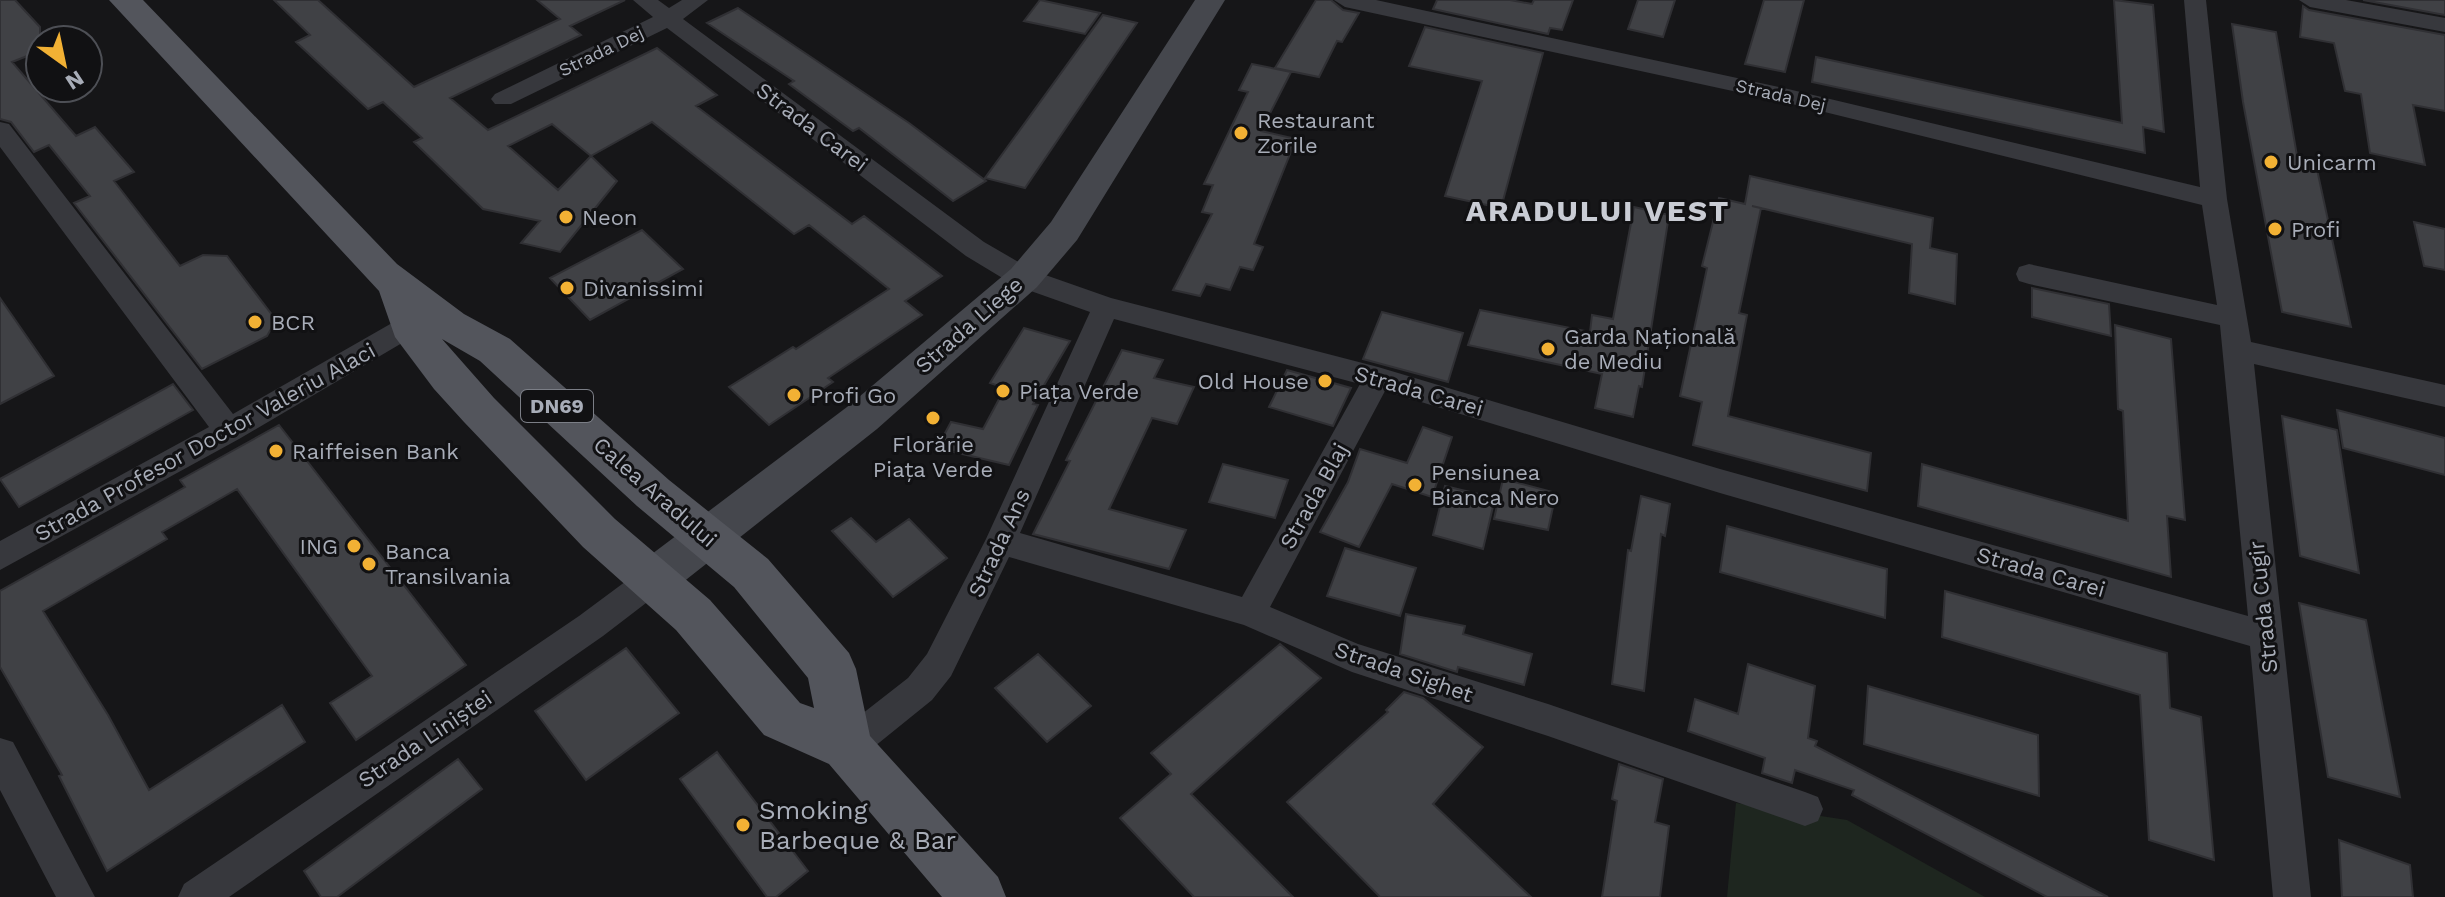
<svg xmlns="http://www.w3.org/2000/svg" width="2445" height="897" font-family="'Work Sans',sans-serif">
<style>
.green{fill:#1e261f}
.building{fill:#404145;stroke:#303034;stroke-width:2;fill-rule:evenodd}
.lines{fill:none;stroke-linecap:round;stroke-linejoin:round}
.street{fill:#37383d;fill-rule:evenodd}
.secondary{fill:#45474d;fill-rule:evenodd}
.primary{fill:#53555c;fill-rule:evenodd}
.poi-dot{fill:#f2b134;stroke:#111113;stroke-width:3}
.labels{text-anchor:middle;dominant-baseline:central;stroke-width:6;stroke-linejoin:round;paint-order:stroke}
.far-street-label{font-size:18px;fill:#a8adb8;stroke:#111113}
.shield{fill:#111113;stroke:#7b7e86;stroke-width:2}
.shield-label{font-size:20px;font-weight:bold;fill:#a8adb8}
.poi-label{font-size:22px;fill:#a8adb8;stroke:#111113;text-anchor:start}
.street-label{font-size:22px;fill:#a8adb8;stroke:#111113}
.near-poi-label{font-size:26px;fill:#a8adb8;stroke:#111113;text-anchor:start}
.district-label{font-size:30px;font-weight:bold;letter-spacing:2px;fill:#c9ccd4;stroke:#111113}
</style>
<rect width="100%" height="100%" fill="#161618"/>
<path class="green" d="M1736 803 1847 820 1985 897H1727Z"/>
<path class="building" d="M0 0H15L40 27V51L12 62 76 136 95 127 134 172 114 181 180 266 203 255 227 256 276 320 267 336 202 369 74 203 90 196 49 145 34 152 11 122 0 119Z
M274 0H318L414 87 560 19 537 0H625L570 26 581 35 450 98 488 130 657 48 717 95 696 106 852 224 864 216 942 276 905 301 922 315 828 378 833 382 769 425 729 387 793 347 796 349 889 289 809 225 794 234 652 122 591 156 617 181 560 252 521 243 540 221 483 209 414 142 422 138 383 102 368 109 296 42 310 35ZM552 124 591 156 558 190 508 146Z
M1040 0 1100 13 1085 34 1024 21Z
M1316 0H1331L1343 10 1359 13 1342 42 1337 41 1319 77 1275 68Z
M1437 0H1510L1532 4 1534 0H1573L1562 30 1550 28 1548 34 1433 9Z
M1638 0H1675L1663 37 1628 29Z
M1764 0H1804L1785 72 1745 64Z
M2114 0 2153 5 2164 132 2143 127 2145 153 1812 82 1816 57 2122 123Z
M2363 0H2445V15Z
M2303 6 2309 10 2445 35V111L2413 105 2425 165 2370 153 2361 94 2345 91 2334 43 2300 37Z
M738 8 909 123 986 181 953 201 859 128 853 131 789 84 794 81 707 23Z
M1103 15 1137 23 1025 188 985 178Z
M2232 24 2276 32 2297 156 2315 160 2351 327 2282 312 2243 102Z
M1425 27 1543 53 1501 208 1445 196 1482 81 1409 66Z
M1252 64 1291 72 1261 131 1296 139 1254 244 1263 247 1253 270 1240 267 1230 290 1206 284 1200 296 1173 290 1212 214 1202 212 1213 185 1204 184 1248 92 1239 90Z
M1750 176 1933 218 1930 248 1957 254 1955 304 1909 293 1912 244 1752 206 1761 208 1739 313 1747 315 1728 416 1871 453 1867 491 1693 445 1702 402 1680 396 1707 268 1702 266 1719 198 1745 204Z
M1634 207 1669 215 1642 387 1639 386 1633 417 1595 408 1602 374 1468 345 1480 310 1590 332 1592 315 1613 319Z
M2414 222 2445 229V270L2424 266Z
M642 230 683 269 590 320 550 278Z
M2032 288 2109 304 2111 336 2032 317Z
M0 298 54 376 0 404Z
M1382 312 1463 333 1448 382 1363 359Z
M2115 325 2171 339 2185 520 2167 516 2171 577 1918 506 1922 464 2128 521 2123 411 2118 409Z
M1024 328 1070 341 1033 404 1038 405 1009 465 937 448 951 422 983 429 1005 388 990 383Z
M1122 350 1163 360 1154 378 1194 387 1177 424 1152 418 1109 509 1186 530 1169 569 1033 534 1070 461 1066 460Z
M1287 370 1351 388 1333 426 1269 407Z
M173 384 193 410 19 507 0 479Z
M2337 410 2445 438V475L2343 448Z
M2282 416 2337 430 2359 573 2300 556Z
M279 425 466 665 356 740 330 703 372 676 237 489 162 532 167 539 43 611 108 715 149 790 282 705 305 742 107 871 59 776 62 775 0 667V591L185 487 180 480Z
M1423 427 1452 437 1432 497 1392 484 1359 547 1320 532 1348 482 1360 449 1407 463Z
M1223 464 1288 480 1275 518 1209 502Z
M1503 479 1556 493 1548 530 1494 519Z
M1445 486 1495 498 1483 549 1433 535Z
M1641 496 1670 504 1665 536 1661 534 1644 691 1612 684 1628 550 1631 551Z
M851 518 876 542 909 519 947 558 893 597 832 531Z
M1727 526 1887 569 1885 618 1720 572Z
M1345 548 1416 568 1400 616 1327 596Z
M1945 591 2167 653 2170 708 2201 717 2214 860 2149 840 2140 695 1942 637Z
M2299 603 2366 620 2400 797 2328 777Z
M1406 614 1465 626 1463 634 1532 654 1524 685 1458 667 1457 672 1400 654Z
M1280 644 1321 678 1191 794 1293 897H1194L1120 818 1171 774 1151 753Z
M626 648 679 713 586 780 535 711Z
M1038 654 1091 706 1047 742 995 688Z
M1748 664 1815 686 1808 738 1817 741 1815 746 2108 897H2047L1852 795 1854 790 1795 770 1792 783 1762 773 1765 758 1688 731 1695 699 1738 714Z
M1868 686 2038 735 2039 796 1864 744Z
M1404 692 1423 698 1483 747 1433 804 1531 897H1380L1287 802 1388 712 1386 710Z
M717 752 808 871 776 897H767L680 779Z
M458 759 482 789 337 897H321L304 871Z
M1619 764 1663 779 1655 822 1669 826 1660 897H1602L1617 801 1612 799Z
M2339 840 2410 865 2413 897H2342Z"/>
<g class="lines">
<path class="street" d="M633 0H658L669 8 682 0H708L683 19 984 242 1034 271 1111 298 1378 367 1720 469 2248 616 2220 325 2029 284 2019 281 2016 274 2019 267 2029 264 2217 305 2202 205 1788 103 1345 7 1334 0H1376L1788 89 2200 187 2184 0H2206L2227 199 2251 342 2445 385V407L2254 364 2311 897H2273L2250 646 1720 493 1385 391 1270 607 1358 644 1548 704 1805 792 1818 797 1823 809 1818 821 1805 826 1548 736 1352 672 1244 625 1009 557 951 676 932 700 859 759 847 763 835 759 829 747 835 735 908 678 927 654 986 539 1090 312 1014 285 966 256 667 28 511 104H495L491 99 495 94 653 17ZM1114 319 1360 384 1242 597 1020 533Z
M2299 0H2346L2445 18V32L2310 7Z
M0 122 9 124 233 414 399 319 409 316 419 319 423 326 419 333 239 439 0 570V541L209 427 0 147Z
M652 566 663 570 668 580 663 590 603 636 229 897H178L184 884 579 616 641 570Z
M0 738 13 742 95 897H56L0 790Z"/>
<path class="secondary" d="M1195 0H1225L1077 240 1037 287 877 429 668 594 652 599 636 594 629 580 636 566 847 407 1011 269 1051 222Z"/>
<path class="primary" d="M109 0H143L397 264 464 314 510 339 669 480 768 559 849 653 856 669 870 736 998 877 1006 897H942L829 764 764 735 676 630 583 547 464 422 434 389 395 337 379 291ZM442 339 480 361 637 506 734 587 808 678 814 708 800 703 710 600 615 519 494 398Z"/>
</g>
<g class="poi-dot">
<circle cx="1241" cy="133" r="8"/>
<circle cx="2271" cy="162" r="8"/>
<circle cx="566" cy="217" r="8"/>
<circle cx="2275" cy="229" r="8"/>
<circle cx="567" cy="288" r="8"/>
<circle cx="255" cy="322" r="8"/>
<circle cx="1548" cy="349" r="8"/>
<circle cx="1325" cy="381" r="8"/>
<circle cx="1003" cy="391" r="8"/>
<circle cx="794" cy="395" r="8"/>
<circle cx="933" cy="418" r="8"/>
<circle cx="276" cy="451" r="8"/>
<circle cx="1415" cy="485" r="8"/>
<circle cx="354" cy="546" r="8"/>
<circle cx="369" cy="564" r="8"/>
<circle cx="743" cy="825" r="8"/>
</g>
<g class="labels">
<g class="far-street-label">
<text transform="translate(601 51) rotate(-26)">Strada Dej</text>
<text transform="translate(1781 95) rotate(13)">Strada Dej</text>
</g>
<rect class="shield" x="521" y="390" width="72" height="32" rx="6"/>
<g class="shield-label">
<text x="557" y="406">DN69</text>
</g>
<g class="poi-label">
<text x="1257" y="120">Restaurant<tspan x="1257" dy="25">Zorile</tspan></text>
<text x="2287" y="162">Unicarm</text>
<text x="582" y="217">Neon</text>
<text x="2291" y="229">Profi</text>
<text x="583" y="288">Divanissimi</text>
<text x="271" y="322">BCR</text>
<text x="1564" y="336">Garda Națională<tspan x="1564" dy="25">de Mediu</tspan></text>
<text x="1309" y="381" text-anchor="end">Old House</text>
<text x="1019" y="391">Piața Verde</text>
<text x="810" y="395">Profi Go</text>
<text x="933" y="444" text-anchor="middle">Florărie<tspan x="933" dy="25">Piața Verde</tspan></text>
<text x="292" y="451">Raiffeisen Bank</text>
<text x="1431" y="472">Pensiunea<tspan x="1431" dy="25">Bianca Nero</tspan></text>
<text x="338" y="546" text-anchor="end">ING</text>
<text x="385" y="551">Banca<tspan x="385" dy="25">Transilvania</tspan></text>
</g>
<g class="street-label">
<text transform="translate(812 127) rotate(37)">Strada Carei</text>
<text transform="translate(969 325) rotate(-41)">Strada Liege</text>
<text transform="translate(1419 391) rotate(16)">Strada Carei</text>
<text transform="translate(205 442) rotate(-29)">Strada Profesor Doctor Valeriu Alaci</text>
<text transform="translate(655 492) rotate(41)">Calea Aradului</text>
<text transform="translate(1314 496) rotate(-61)">Strada Blaj</text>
<text transform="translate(999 543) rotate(-65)">Strada Ans</text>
<text transform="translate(2041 572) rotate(16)">Strada Carei</text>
<text transform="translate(2263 607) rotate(-96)">Strada Cugir</text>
<text transform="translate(1404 672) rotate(19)">Strada Sighet</text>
<text transform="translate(425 739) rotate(-34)">Strada Liniștei</text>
</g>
<g class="near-poi-label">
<text x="759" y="810">Smoking<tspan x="759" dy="30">Barbeque &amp; Bar</tspan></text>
</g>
<g class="district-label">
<text x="1598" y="210">ARADULUI VEST</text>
</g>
</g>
<g transform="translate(64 64) rotate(147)"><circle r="38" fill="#111113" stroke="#4d4f55" stroke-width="2"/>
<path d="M0-6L14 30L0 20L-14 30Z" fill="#f2b134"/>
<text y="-12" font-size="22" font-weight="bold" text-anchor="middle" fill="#a8adb8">N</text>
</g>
</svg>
